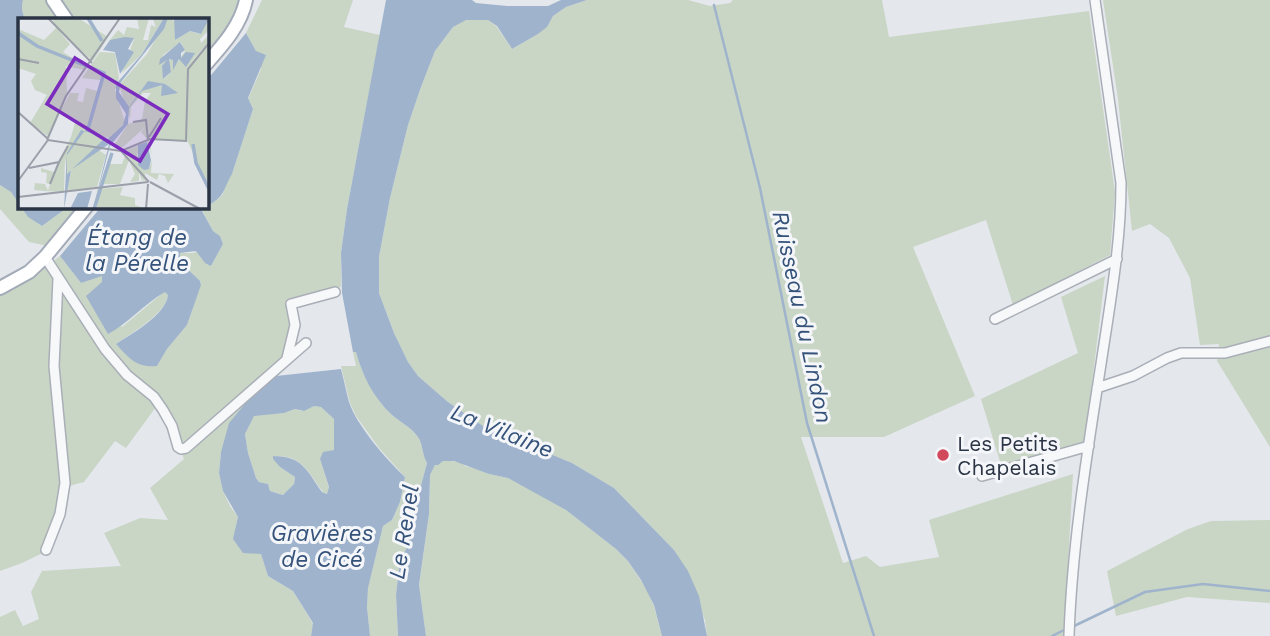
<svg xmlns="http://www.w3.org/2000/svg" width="1270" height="636" font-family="'Work Sans',sans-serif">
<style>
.green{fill:#c9d6c5}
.water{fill:#9fb4cc;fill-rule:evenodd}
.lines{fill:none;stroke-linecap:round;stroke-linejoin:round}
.stream{stroke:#9fb4cc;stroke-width:2.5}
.minor-casing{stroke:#a9aeb7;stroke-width:12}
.major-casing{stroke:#a3abb8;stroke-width:16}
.minor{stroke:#f7f8fa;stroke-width:9}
.major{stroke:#fff;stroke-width:12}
.poi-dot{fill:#d1495b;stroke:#f4f6f9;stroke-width:2.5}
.labels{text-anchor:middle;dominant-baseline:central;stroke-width:6;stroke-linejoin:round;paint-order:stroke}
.poi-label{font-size:21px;fill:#2b3445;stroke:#f4f6f9;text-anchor:start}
.water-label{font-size:23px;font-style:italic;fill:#34527a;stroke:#f4f6f9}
.inset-river{fill:none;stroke:#9fb4cc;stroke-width:3.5}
.inset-road{fill:none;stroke:#9a9fa9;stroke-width:2}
.view{fill:#7b2cbf;fill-opacity:0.15;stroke:#7b2cbf;stroke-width:3.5}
.inset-edge{fill:none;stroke:#2b3445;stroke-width:3.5}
</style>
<rect width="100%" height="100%" fill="#e4e7ec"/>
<path class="green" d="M23 0H47L60 19H26C22 15 21 6 23 0Z
M58 0H238C235 22 220 36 207 52L206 19H71Z
M262 0H353L344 27 380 35 347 209 341 253V287L288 300 293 325 283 360 276 376 249 399 221 452 219 472 223 491 230 506 238 517 236 526 261 554 268 576 293 591 313 624 311 636H0V617L15 610 23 626 39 619 31 592 42 571 121 566 104 533 140 518 168 520 150 488 184 459 161 400 126 448 115 441 84 482 69 486 63 517 49 550 22 563 0 571V293L39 272 60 256 81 283 102 275V282L122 327 165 291 168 295C166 314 131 333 116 344L157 366 167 349 187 325 201 283 180 262V253H194L196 251 211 266 223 244 220 236 213 231 201 208 217 200 223 194 226 183 232 174 253 109 248 99 261 69 256 51 246 33Z
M587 0H688L710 6 730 3 733 0H882L889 37 1089 11 1115 192 1110 255 1013 305 986 220 913 247 975 396 884 437H801L843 563 866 556 880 567 939 557 929 520 1073 474 1064 636H707L705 620 674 550 614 488 572 463 483 426 448 402 418 376 408 362 394 333 379 293V257L390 198 408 125 421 87 435 51 453 27 465 20H488L496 26 512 49 538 34 547 26 553 16 566 7Z
M1103 0H1270V447L1217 361 1219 344 1200 345 1190 278 1169 238 1150 224 1132 231 1118 99Z
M0 185 11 192 28 217 42 226 68 207H81L48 246 29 242 0 209Z
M1105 276 1085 441 1001 465 981 399 1078 353 1061 297Z
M353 352H356C363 376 373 397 392 415 400 422 411 427 418 437 423 444 422 455 427 463L415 508 408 545 401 559 399 569 396 595 398 636H370L367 607 368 587 383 526 392 520 400 502 405 477 379 448 356 416 350 403 341 366H356Z
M314 406 321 407 334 419V450L328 452 320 459 329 488 327 494 323 492C307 471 303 455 273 456L280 467 295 477 294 484 284 495 270 491 268 484 259 482 256 478 248 453 245 434 254 415 284 413 295 409 302 411Z
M443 461C451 461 460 460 465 466L477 469 489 474 508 478 525 486 566 510 616 549 628 561 647 590 654 606 662 636H426L419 586 429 514 430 475 435 465Z
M1270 520V603L1187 597 1116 616 1107 571 1188 529 1211 521Z"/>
<path class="water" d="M0 0H23C21 6 22 15 26 19H19V204L11 192 0 185Z
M386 0H472L476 3 507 6H548L561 0H587L566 7 553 16 547 27 538 34 512 49 497 26 488 20H466L453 27 435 51 421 87 408 125 390 198 379 257V293L394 333 408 362 418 376 448 402 483 426 572 463 614 488 674 550 688 571 699 596 707 636H662L654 605 641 580 628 561 616 549 566 510 508 478 489 474 454 461H443L438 465H435L430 475 429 514 419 585 426 636H398L396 595 399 569 401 559 408 545 415 508 427 463C422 455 423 444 418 437 411 427 400 422 392 415 373 397 363 377 356 352H353L342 293 341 253 347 209Z
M246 33 256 51 266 55 248 98 253 109 232 174C222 191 226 196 207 206V80Z
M21 207H68L42 226 28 217Z
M101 207H205L201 209 213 231 220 236 223 244 211 266 205 263 196 251 180 253V262L200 281 201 285 187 325 167 349 157 366C136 368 129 358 116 344 131 334 166 315 168 295L165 292C145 303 129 323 108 334L86 296 102 282V276L81 283 60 256Z
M341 369C344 380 346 391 349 402 357 426 387 460 405 477L400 502 392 520 383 526 368 588 367 607 370 636H311L313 623 293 591 268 576 261 554 243 553 233 539 238 517 223 491 219 473 221 452 229 423 249 399 276 376ZM314 406 321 407 334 419V450L323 452 320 459 329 487 327 494 322 492C307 471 303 456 273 456V459L280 467 295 477 294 484 283 495 270 491 268 484 259 482 256 478 248 453 245 434 254 416 284 413 295 409 304 411Z"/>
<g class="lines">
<path class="stream" d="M714 5 760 188 807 423 874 636
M1072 627 1145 592 1203 584 1270 591
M1052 636 1066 629"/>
<defs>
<path id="minor" d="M45 257 105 349 127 375 154 397 163 410 172 426 178 447 181 449 186 448 306 343
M995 319 1117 259
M287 358 295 325 291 304 335 292
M1097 388 1133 376 1167 358 1181 353H1225L1270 341
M982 476 1089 446
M46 550 60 514 65 483 54 366 58 279
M1069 636C1072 545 1087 454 1101 364 1110 304 1121 244 1121 183L1095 0"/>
<path id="major" d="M53 0 66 19
M206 64C223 45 241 25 246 0
M0 288 29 272 45 257 87 206"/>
</defs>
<use href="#minor" class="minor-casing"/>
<use href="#major" class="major-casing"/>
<use href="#minor" class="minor"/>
<use href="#major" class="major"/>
</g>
<circle class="poi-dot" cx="943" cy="455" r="7"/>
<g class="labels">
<g class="poi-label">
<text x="957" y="443">Les Petits<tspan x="957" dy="24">Chapelais</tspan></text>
</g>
<g class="water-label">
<text x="137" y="237">Étang de<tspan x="137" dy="26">la Pérelle</tspan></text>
<text transform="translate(802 317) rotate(78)">Ruisseau du Lindon</text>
<text transform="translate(502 431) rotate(22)">La Vilaine</text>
<text transform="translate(404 532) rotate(-81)">Le Renel</text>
<text x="322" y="533">Gravières<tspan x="322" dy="26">de Cicé</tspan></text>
</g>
</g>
<g transform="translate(18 18)">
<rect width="191" height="191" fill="#e4e7ec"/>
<path d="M34 0H60L90 19 75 43 41 13 52 26 45 34 67 48 66 52 48 48 49 76 30 118 12 105 29 77 17 72 13 63 18 56 0 50V11L26 22 38 10ZM119 0H131L125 22H130L133 7 138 9 135 1 146 0 124 36 104 55 116 21 92 22 100 12 106 17 109 9 121 11ZM150 0 159 4 157 22 172 13 181 16 191 1V12L182 21 183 25 191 17V24L170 47 191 26V171L170 124 129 121 123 114 127 109 105 129H95L110 106 124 101 127 83 133 75H125L113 89 112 101 101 67 129 36ZM163 24 167 33 156 49 155 41 150 42 153 54 146 61 149 42 143 45 145 37ZM82 34 97 35 101 60 97 72 107 104 92 120 82 118 87 121 49 156 47 140 46 174 26 173 16 172 17 165 27 166 30 173 32 166 28 165 29 155 23 154V150L36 154 53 119 58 101 42 94 52 75H61L59 83 65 84 68 70 83 74 82 62 64 60ZM131 123 134 137 130 125 119 136 121 147 131 151 134 142 133 155 156 156 150 165 147 158 141 156 139 162 127 155 128 163 124 162 121 155V163L112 164 117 156 111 142 102 166H82L93 133 92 146H104L107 138 116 144 105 134ZM79 131 88 137 79 169 49 173 53 152ZM105 169 102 177 117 180V187L127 191H75L80 171Z" fill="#c9d6c5" fill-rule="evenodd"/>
<path d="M146 0H150L146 11 103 64 101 74 111 89 130 63 147 66 160 75 143 78 144 67 124 73 111 90 110 106 92 128 75 191 91 126 53 152 46 191 49 135 63 112 90 121 105 107 108 96 98 80V66L124 36ZM68 111 86 121 49 156V137ZM156 0H191V1L183 16 172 13 157 22ZM107 19 116 20 110 31 116 34 102 56 97 34 85 32 92 22ZM162 24 167 32 163 35V40L168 34 177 35 168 49 161 41 155 52V42L151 41 153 54 145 61 144 48 149 42 141 47 142 41ZM129 124 133 142 131 151 126 152 120 147V127ZM74 173 69 191H52L60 175Z" fill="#9fb4cc" fill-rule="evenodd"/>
<path class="inset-river" d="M70 0 84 23M0 15 19 28 86 55 70 111M175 126 178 145 191 171M76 191 94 135"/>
<path class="inset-road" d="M30 0 74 45M0 41 21 45M0 94 29 120M115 104 128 102 130 122M131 119 143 100M29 122 48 78 102 0M11 150 41 144 50 128M0 163 30 122 103 133M131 164 103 133 132 121 168 123 170 51 191 25M132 164 182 191M32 166 41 144M0 179 130 164M128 191 130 166"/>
<path class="view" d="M57 40 150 96 122 143 29 86Z"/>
<rect width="191" height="191" class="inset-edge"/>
</g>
</svg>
